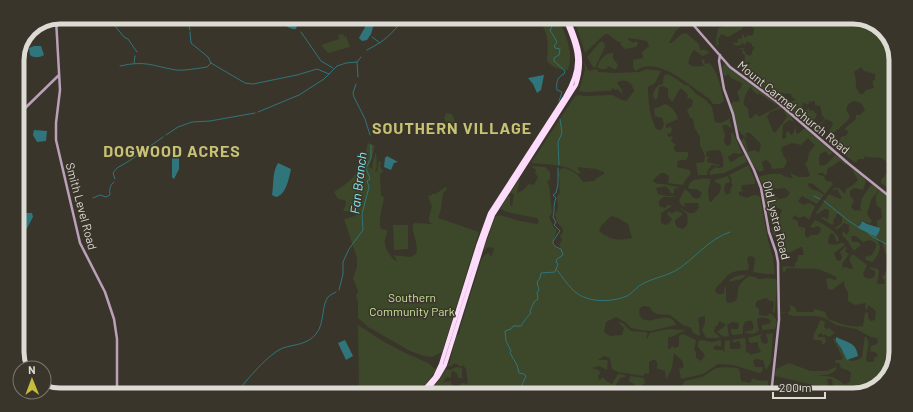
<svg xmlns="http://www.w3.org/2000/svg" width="913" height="412" font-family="Barlow,sans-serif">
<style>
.green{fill:#3c4829;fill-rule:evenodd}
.water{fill:#30757c}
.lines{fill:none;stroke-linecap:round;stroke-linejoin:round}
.stream{stroke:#30757c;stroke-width:1}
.secondary{stroke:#bba0b9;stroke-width:2.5}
.highway{stroke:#fddbfa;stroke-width:4}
.labels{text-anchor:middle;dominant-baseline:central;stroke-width:3;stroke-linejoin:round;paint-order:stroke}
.street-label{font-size:12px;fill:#dedbd4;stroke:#3a352a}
.park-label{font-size:12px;fill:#c6e299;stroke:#3a352a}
.water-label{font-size:13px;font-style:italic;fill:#84eff9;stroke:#3a352a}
.district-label{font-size:16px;font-weight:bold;letter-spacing:1px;fill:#c7c274;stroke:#3a352a}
.rim{fill:none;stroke:#dedbd4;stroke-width:5}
</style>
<rect width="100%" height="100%" fill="#3a352a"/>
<path class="green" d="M545 19H558C566 35 574 52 568 70 560 70 552 67 547 61 548 49 549 37 543 27Z
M574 19 687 20 675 32 669 43H671L682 34 686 33 699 44 700 50H706L709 52V53L703 56 694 50 691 54 688 63C692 68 698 66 704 66L702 62 703 59 705 60 704 61 705 64 709 63C717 69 722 90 724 101L720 104H713C709 97 703 95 697 90 683 80 654 56 636 71 631 67 634 65 633 60L643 58 642 52 649 46 647 41 629 38 628 40 631 41 633 43 637 41 638 44 636 47 625 49 620 44 622 42H618L608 34H605L585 53Z
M726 20H869L887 34 896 57 895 176 890 189 881 183V180L887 173 889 166C883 153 875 160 865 156L864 159H858L856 163 836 149 841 137 847 135 848 131 844 129 856 119V115H860L865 110 861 103 854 101 848 104 846 110 850 116C848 122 842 124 839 129L836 130 835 132 830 133V136L836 142 835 145H832L831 140H829L828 137 830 133 829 131 833 125 832 122 826 119 819 127 818 130 817 131 814 126 817 124 821 123 825 119 822 115 820 106 815 105V101L810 102 808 101 809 103 807 105 804 102 802 106 804 110H807L809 108 810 111 813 110 815 113H817L815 119 811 120 810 123 807 124 788 108 787 104 788 102 796 100 792 97 791 94 769 92 748 77 746 65 752 63 744 62 745 59V55L742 53 743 50 739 48H743L746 54 750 56 752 54V51L755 48 752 46V44L747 41 744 46 743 42 741 45 736 46 732 42 737 43 739 38 742 39V36L743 34 745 38 748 35 750 36 753 35 754 29 750 26 745 25 742 29 728 37 721 34 718 40 719 44 717 46 715 45 717 44 716 41 718 28 725 26 724 21ZM861 67 864 71 875 74V80L872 81 874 88 866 90 863 94H860C853 84 858 82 854 72Z
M343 34 344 37 346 36 350 47 328 53 321 45 339 39 338 35Z
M601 41 604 43 605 47C601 54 599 60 595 68L593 67 587 57Z
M613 53V58L618 65 616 69H614L608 66 607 69H601L597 67C601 59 603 54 613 53Z
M584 62 589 71 596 69 599 72 615 73 639 72 647 69 661 71 655 83 648 87C648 102 650 116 656 129L661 130C665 125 664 123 662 118L655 116 654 109 665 104C672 106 676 112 678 119L666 124V128H668L670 126 671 128 673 130 671 131V134L669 133 667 135 669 137 672 136 673 138H672L671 141 676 145 673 148 676 152H688V157L686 160H681L678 161 677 167 690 170 691 174 686 179 683 185 668 183 669 176 665 173H661L653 180V181L657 184C664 183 672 187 680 187L674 189V193L672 194 666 186 656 188 658 194 666 196H676L673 197H663L659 201V206L665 208 668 205 672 206 661 213V223L667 225 671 221 672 219 667 214 670 211 672 214 674 212 677 211 682 213V215L675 220V223L677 227 683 229C689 225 688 221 687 214L678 207 689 213H694L699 208 698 203H685L684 207 681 205 679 200 685 189 691 194 692 197 697 199 700 197 702 193 697 189H691L688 188C690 178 701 178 711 179L708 190 709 201 711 202C716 195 721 195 721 185L714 181 715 180 728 176 730 182 725 184 724 189 726 195 730 193 731 187 733 186 731 182 732 179 729 175 749 165C750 173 756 177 755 184L742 185 741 189 744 191 739 192V195L747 198C750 195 757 194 760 197L768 240 773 257 775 274H765L753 272 755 259 752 256 748 257 747 260 749 266 748 270C740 271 732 270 726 277 723 281 721 283 717 286L715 291 717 294H721L724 293C725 281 734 274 746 275L742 279 728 282 726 285V301L728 303C741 302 736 295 739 286 741 282 745 279 749 276L755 277 759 279 767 278 776 279 777 282 775 313 772 312 774 306 773 301H769V300L766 298 757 301 755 306 759 309V315L767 316 770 313C777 318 778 321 775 329L762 330V325L769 324 771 321C768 317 763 317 758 318L757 321 759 331 753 334 745 333V332L752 330 754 327 752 321C742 319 743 327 743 334L733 335 731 333V329H738L739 323 732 322 727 325 729 336 724 337 717 332 724 327 726 324 719 321 718 325 715 327 714 332 720 337 718 338H706L702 330 705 323V316L700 317 698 319 699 324 700 336 693 333 691 328 683 325 670 315C662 314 654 317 650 307L643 306C637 309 639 315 642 319 645 320 649 321 652 320 661 319 671 313 676 325L651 331 640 330 631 328 625 322 616 317 606 322 604 332 610 336 622 335 624 328 618 322C625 322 626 328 631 331L646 332 648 334 646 337 647 339 650 333 668 329 684 330 685 331C679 332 673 338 668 337V349H670L672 346 675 348 679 346V336L683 334 696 340 694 350 696 352V358L701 361 705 355 698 347V342L700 340 712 342 721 340V347L716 345 713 348 715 350H723L724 354 725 341 730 340V349H739L741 347 740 342 738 341 734 343 732 340 744 338 746 340 745 343 746 346V352L750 353V355L761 352 758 346V342L750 343 748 338 762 334 760 337 762 343 767 344 768 340 766 334 773 333 771 362 766 370 763 360 756 359 753 361 755 367H763L762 372 759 373 733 365 718 364 703 374 681 379 679 369 683 368C685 360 678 358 674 353 672 365 674 368 666 379L665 371 656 368 658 366 656 360H653L649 362V373L648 374 645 373 643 376 618 372 612 369 610 358 604 356 598 360H608L607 370 599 366 592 368 599 370 600 374 598 375 599 380H600L602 378H604L606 381 612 384 618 374 625 375V377C619 377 618 381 616 386L618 387H624L628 391 636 388 634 384 629 381 630 376 644 378 645 383 642 385 641 388 638 390 641 392 655 394H537L531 388 523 394 457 393 460 384 463 383 468 384 466 369 463 365 461 367C456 363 455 362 451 366H447L450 362 456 337 460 332V328L482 258 486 254 489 253 491 257 494 249 491 247 486 248 485 252 484 249 495 217 500 215 510 218 515 220 537 224 539 222 537 218 511 213 500 209 507 197 510 196V205L512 206 514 194 510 193 520 179 517 193 522 191 529 184 534 185 538 177 535 173 536 170 532 167V166L545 167 550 172V179L547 182 549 185 552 213 549 217 554 228 557 230 552 244 558 249 561 248 559 245 562 240 560 236 563 232 562 227 558 224 555 215 558 208 557 196 560 193 559 186 560 182 558 173 562 168C571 169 578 174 583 182L594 181 597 178 604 174V172L596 169 578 167V170L581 172 578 174C566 163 547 165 531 163L575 96 578 95 586 96 612 95 622 100 626 101 629 98 634 91C632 83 625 77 617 83L622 90V94L618 89 615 90 613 88H612L611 91C600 90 590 94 579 91L585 70ZM611 216 618 218 628 224 632 238C618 241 610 240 599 231L601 226Z
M724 64 727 65 733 71 777 104 776 105 759 93 758 95 753 91 751 87C747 89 743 100 744 105L748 108 749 118H752L754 115 757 114 758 116H760L780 106 782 108 770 112 767 117 773 131 775 133C779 127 785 121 787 116L784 112 785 110 789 113 794 122 789 120 783 125 782 139 786 138V133L788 131 791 135 793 134 796 126V133L798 134 805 128 833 153 830 155H828L826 151 820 154 819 159 820 166 827 164 835 155 847 163 846 165 840 161C835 163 833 167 828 168L826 176 823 173H817L819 175 824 176 826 181 832 182 833 184 825 194 813 184 808 183V185C811 191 819 190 824 195L817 204 802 196 798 201 803 205 809 203 815 206 809 220 804 216 799 218 795 215 792 219 796 220 798 222V226L805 228V236L808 238 810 235H817L820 233 821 228 817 226 814 228 810 227 815 220C822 223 840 233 839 241H836L834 234 831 233 829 236 828 243C832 246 838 245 842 242L845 245 834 253 837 261 841 260 842 257 840 252 845 247H847L845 252 849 254 842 264 843 268 846 267 851 269 853 268 849 259 852 255H854L867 265 863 274 864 277 870 279 875 276V271L870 269V267L878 269 879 272 877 284H884L885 282 882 276V275L884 276 886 271 887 263 891 262 894 264 893 368 877 388 853 395H814L812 391V389L817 394 831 395 833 387 832 379H827L829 388V389H821L820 385H814L775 376 776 369 789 363 811 371H827L836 367 837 368C832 376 824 375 817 375L833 377 846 385 847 383 850 382 851 373 849 371 841 368 839 363H836L835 362 836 360H841L843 358 833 339 835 338 847 359C851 362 858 361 862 357L865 336C872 342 866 352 866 360L868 362H874V358L878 356 877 353 870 351 871 346 877 344 878 342 877 338 871 337 856 329 836 325 825 318 816 316H793L789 315V313H782L781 312 787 313 791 310 790 308V305L795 307 797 312H813L815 309 825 312 828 319C839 323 851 328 863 326L865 313 868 312V318L871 321 875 320C876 310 877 311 868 305L867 310 865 307 866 303 855 305 848 301V293L845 287 844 281 832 290 828 289 826 279 829 278 835 280 837 277 818 269 787 268 785 272 782 271 783 266 795 267V262H797L798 255H804L802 247C795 247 794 255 784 252L782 254 780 252 776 237 773 235 771 228 772 227 778 236 781 233V226L778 223 772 225 770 218 772 217 779 218 782 210 774 206V211L771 215 768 214 763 189H771L774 196 780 199 787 197 790 193 785 188 776 189 770 186H763L759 177C764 174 775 173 780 174 785 176 787 178 793 178L790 173 799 177H808L810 175 805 163 807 162 809 153 815 145 808 138 801 145 792 143 782 147 781 149 784 157 787 161 784 168 772 169 770 163 766 160 762 162 764 170 760 172C753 168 746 152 744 144L742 143 741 140 744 138 746 142 748 152 755 150 759 153 761 144 750 133H745L747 139 738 130 731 104 734 101 736 102 740 101 737 92 741 88 742 83 731 78 728 74 726 76H724L722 68Z
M665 74 670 75 685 85 689 86 696 94 706 100 712 107 715 122C720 124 726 122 729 118L732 128 729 127 728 125H723L722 127 725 134 724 142 727 146 731 144V134L733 132 742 153 739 154 734 153 728 157 730 162C736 161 737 156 745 155L747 162 724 173 710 175 709 172 715 167 719 168 723 167C724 162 723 153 719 150L707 151 706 153 707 157H709L707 160V162L720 165 719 166 712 165 708 170 707 175H698L696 163 704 162 705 156 700 145V137L694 127 693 119 690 117 687 110 692 106 693 101 690 98 687 99 688 95 681 88 679 90 673 101H671L668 97V89L663 86 659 87 658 96 656 100 653 97C653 91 657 84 663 84V80Z
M446 113 452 114 458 129 450 132 444 118Z
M368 143 375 146 369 167 373 169 372 165 376 152 377 166 375 171 377 172 379 161 381 162 380 167 383 171 380 174 381 196 384 197C383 207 378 219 381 229L387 230C387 234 386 235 385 239 383 245 390 256 394 260L397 261 394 255 410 257 416 254C419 244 412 235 413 225L415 223 432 224 429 222V217L432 207 428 196 430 195 431 196 432 194H435L446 187 447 189 443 193 441 209 438 218 479 232 442 352 432 357 424 356 410 351 368 327 358 318V301L356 296 358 291 353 278 357 267V258L344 219 355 216 356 214 354 212 343 211 346 204 345 200 338 199 334 192C343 186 353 180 358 170L361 169Z
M851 168 863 177 866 181 863 190 854 188 850 191V196L854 200 851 207 855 211 858 210 862 211 860 209 862 198 871 185 873 184 879 190 871 200 867 214 872 221 869 224 862 220 858 228 876 237 879 232 877 225V221L882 218 881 208 877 206C875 200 875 195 880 190L894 201V215L892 207 887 209 891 217H894V252L890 251 889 257 885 253 882 241 879 239C878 241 879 244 880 246 880 251 876 259 872 262L866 260 865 257 872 255 876 247V243L870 240 863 242 856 236H853L851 237 852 242H858L861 245 855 250H853L847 240 842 235 843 231 846 234H847L849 231V225L844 223 838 229 835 228 842 223V217L838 214H836V217L833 220 834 223 832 225 821 218 823 217 828 219 829 210 825 209 817 214 816 213 829 194 840 199 842 198 837 189 833 191 834 188H839L845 194 846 189 853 185 858 180Z
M393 225H408V249L394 250Z
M821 320 825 322 824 327 826 329 829 328 835 333 829 337 824 334V336L821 333 818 335V337H825L826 342 824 344H822L821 340H815L813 338C814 332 818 328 819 322Z
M358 325 386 343 398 349 399 350 428 363 434 368 437 369 419 393H359Z
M457 367 462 368V378H458L457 373 453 371 451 373V378L447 377 443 382 451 381 453 392 450 393 451 387 446 385 443 388 439 387 433 393H429L438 382 446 369 450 370Z
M724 367 738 368 740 372 741 381 750 383 753 378 756 380 768 381V395L685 394 681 387 685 381 702 377 716 368Z"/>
<path class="water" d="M285 18H294L297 26 296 29C291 30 285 26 283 22Z
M370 18H382L374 24 371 34 367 40 362 41 359 38Z
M34 46H41L44 55C39 58 34 58 30 55L29 48Z
M544 75 541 90 537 93 533 84 528 78Z
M34 130 47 131 46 141 37 142 33 135Z
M172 154H179V169L174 179 172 177Z
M387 156 398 162 394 163 391 170 384 167 385 158Z
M278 163 291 169C289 178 286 195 276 197L272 195C274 183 272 173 278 163Z
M25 213H32L33 217 26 230 19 229C17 226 15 217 19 215 21 214 23 214 25 213Z
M862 221 867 224 880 228 879 232 876 237 858 228V227L861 224Z
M836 337C848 343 856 342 858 356L847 360 841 348 836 341Z
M345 340 353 356 346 360 338 343Z"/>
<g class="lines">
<path class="stream" d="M181 18 189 26 190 30
M549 19 552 27 550 30 557 42 554 46 555 48 560 49 559 55 554 58V61L565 71 564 74C557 77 556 83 557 90L562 92 559 101
M115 26 124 37 128 39 137 52
M190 32 191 43 208 57 211 63 245 83 253 84 297 75 317 69 329 74
M301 32 321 61 333 68
M372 37 380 43
M367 50C386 40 391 35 404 18
M134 63 135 56
M120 66C146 60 152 66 176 70 182 71 201 68 207 67L211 63
M358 77 357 62 361 57
M356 84 353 93 354 97 365 119 370 135
M258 112 299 95 324 79 337 66 346 63 357 62
M166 135 178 127 192 122 210 121 255 113
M559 165 558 142 562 133 560 119
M115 179 113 173 117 168 129 161 163 137
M814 196 820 199
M93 198 100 195 106 197 110 195C109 190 110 185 114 182
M824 201 849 221 858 227
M868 233 873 237 894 248
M557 270C562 276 566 283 572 289 585 303 610 303 627 296 633 293 637 286 644 283 654 278 666 276 675 271 694 260 708 239 730 232
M339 290 343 274V262L349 249 363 230 362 214 369 187 367 181 370 179 366 168 371 158V145
M237 392C247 380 268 354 283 348 295 344 307 345 316 334 325 323 321 306 328 297 330 295 334 293 336 292
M509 394V389L521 387 526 376 524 374 519 373 517 365 510 353 511 351 506 341 505 331 511 329 513 326H521C524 321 527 317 531 313L530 311 534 302 538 299 537 292 539 290 537 282 540 278 541 273 555 272 558 264 556 262 557 259 563 255 561 249 556 247 553 244V241L560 231 554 225 556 222 553 217C555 210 553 205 556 198L553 195 556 193 558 184V168"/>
<path class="secondary" d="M56 19 60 90 56 123V140L80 243 105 292 114 319 117 339V392
M689 20 730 67 776 101 849 164 894 200
M720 55 719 61 724 89 733 114 738 138 754 170 761 188 769 232 776 252 778 262 779 320 771 395
M17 116 59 75"/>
<path class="highway" d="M421 393 435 377 441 364 478 246 490 213 565 97C584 66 578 50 565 19
M425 393 438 377 445 365 485 237 493 215 576 85C585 59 578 44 568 19"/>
</g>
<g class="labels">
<g class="street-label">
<text transform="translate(794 107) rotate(39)">Mount Carmel Church Road</text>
<text transform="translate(82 206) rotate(75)">Smith Level Road</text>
<text transform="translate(777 220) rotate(76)">Old Lystra Road</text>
</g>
<g class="park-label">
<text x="412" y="297">Southern<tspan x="412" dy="14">Community Park</tspan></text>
</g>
<g class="water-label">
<text transform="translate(358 183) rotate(-83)">Fan Branch</text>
</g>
<g class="district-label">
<text x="452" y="127">SOUTHERN VILLAGE</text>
<text x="172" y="150">DOGWOOD ACRES</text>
</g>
</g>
<path d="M0 0H913V412H0ZM60 24H853A36 36 0 0 1 889 60V352A36 36 0 0 1 853 388H60A36 36 0 0 1 24 352V60A36 36 0 0 1 60 24Z" fill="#3a352a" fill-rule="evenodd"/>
<path class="rim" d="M60 24H853A36 36 0 0 1 889 60V352A36 36 0 0 1 853 388H60A36 36 0 0 1 24 352V60A36 36 0 0 1 60 24Z"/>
<g transform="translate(32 380) rotate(359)"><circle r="19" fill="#3a352a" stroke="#7c776e"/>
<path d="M0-3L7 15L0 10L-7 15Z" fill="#c5bc3d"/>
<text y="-6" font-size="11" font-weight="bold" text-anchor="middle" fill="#dedbd4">N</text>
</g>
<path d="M773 392v6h52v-6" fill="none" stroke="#dedbd4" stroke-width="2"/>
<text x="779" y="392" font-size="12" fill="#dedbd4" stroke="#3a352a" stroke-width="3" paint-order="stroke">200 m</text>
</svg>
